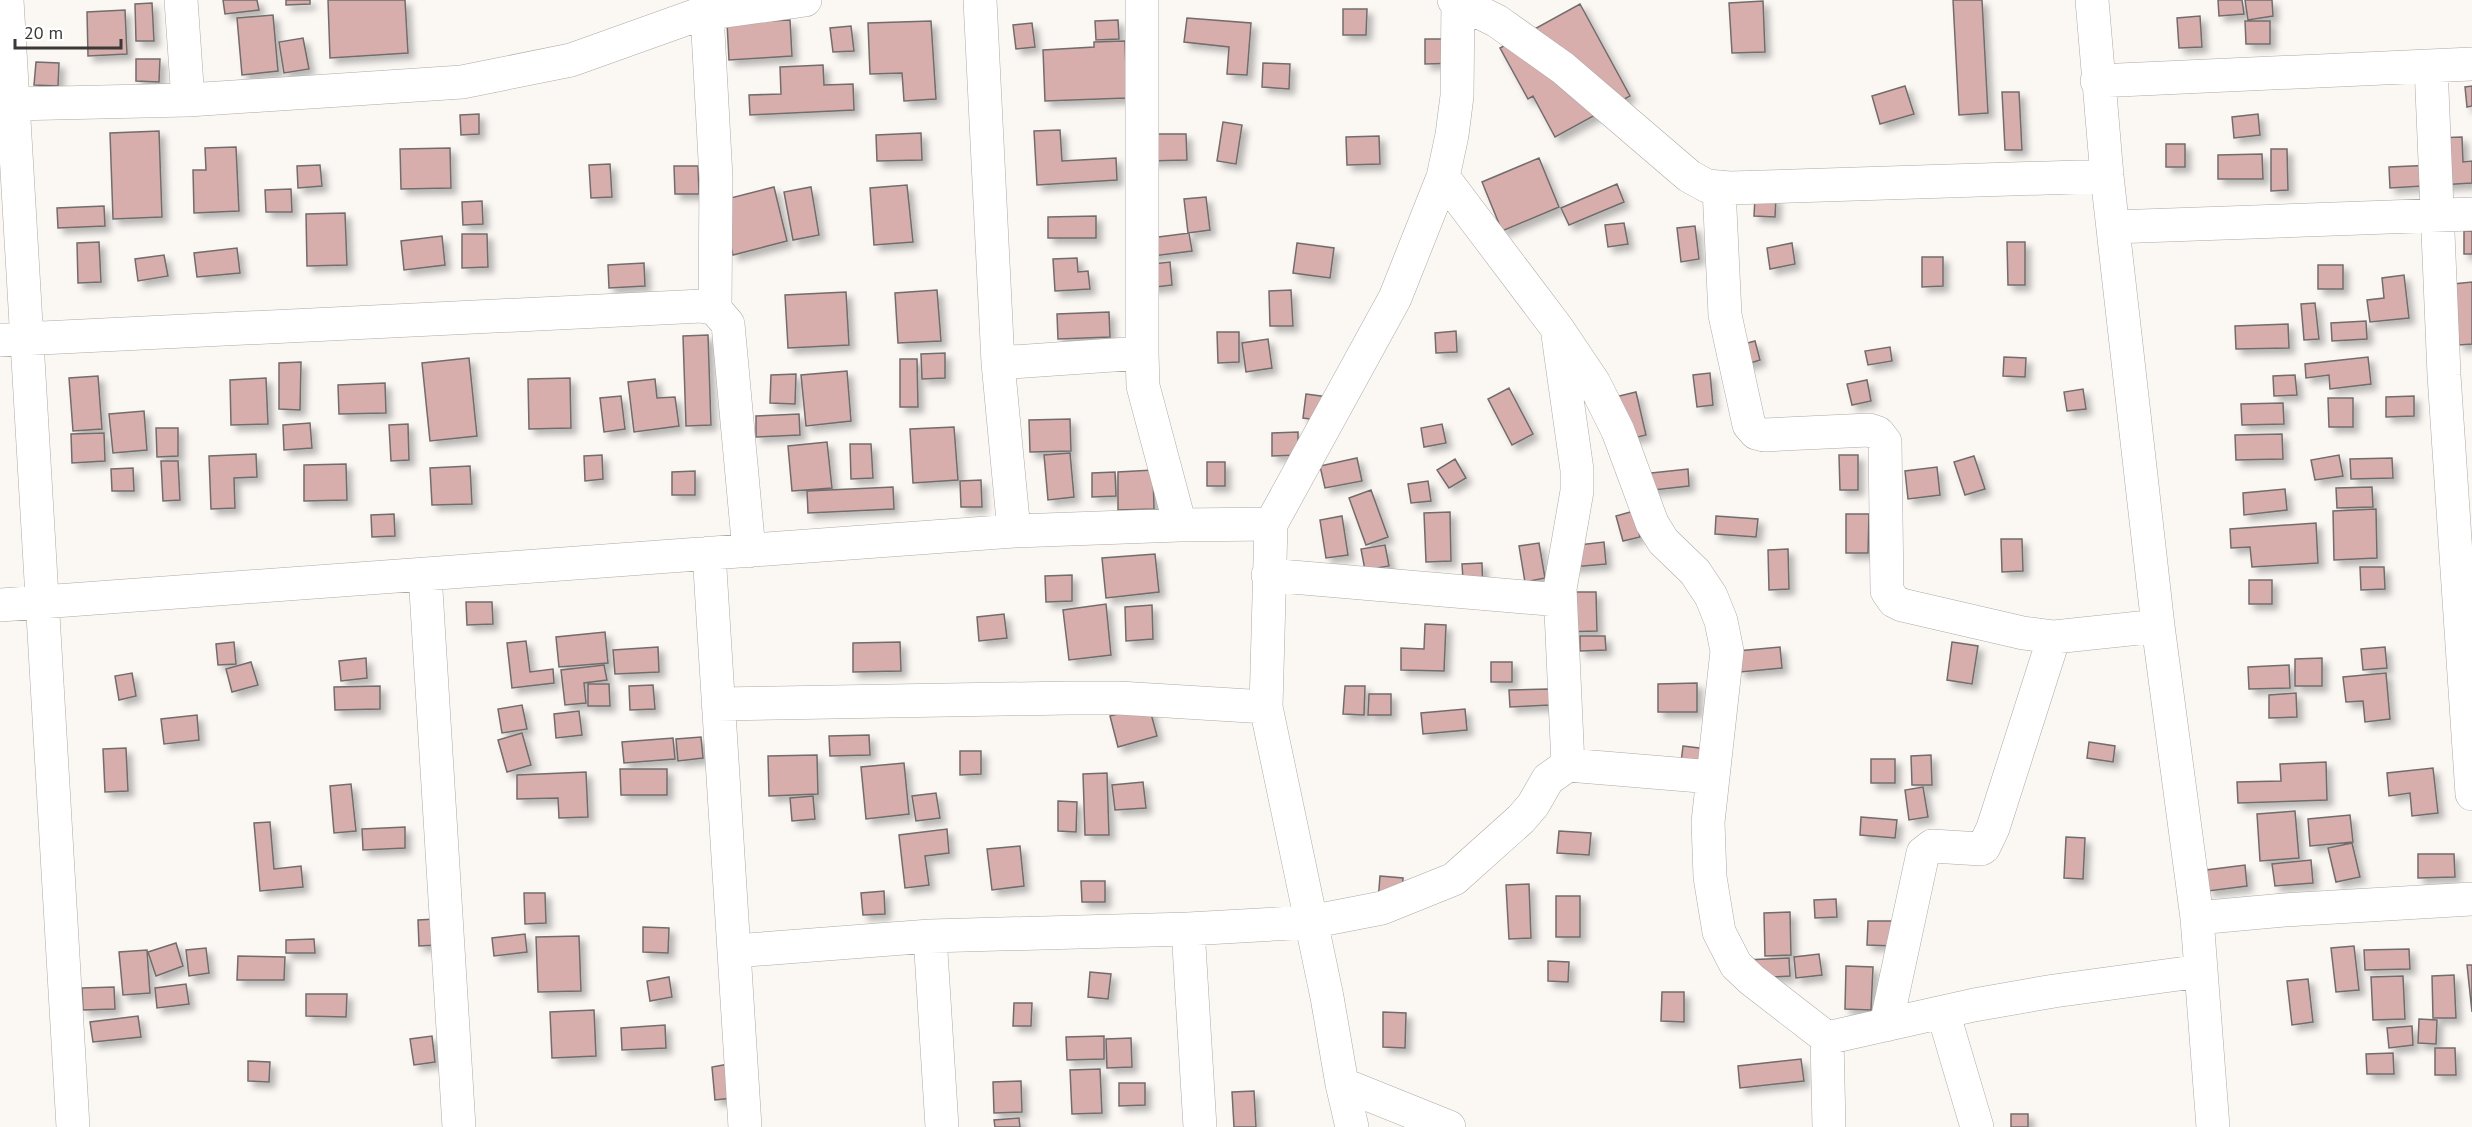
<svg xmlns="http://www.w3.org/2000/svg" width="2472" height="1127" font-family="'PT Sans',sans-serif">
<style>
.building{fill:#d7aeab;stroke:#726d6d;stroke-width:1.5;filter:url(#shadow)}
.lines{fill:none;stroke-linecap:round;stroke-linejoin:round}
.minor-casing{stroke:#adaaa6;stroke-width:34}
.minor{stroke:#fff;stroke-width:33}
</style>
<defs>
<filter id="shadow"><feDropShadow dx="5.5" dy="5.5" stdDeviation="3" flood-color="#0004"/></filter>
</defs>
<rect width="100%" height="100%" fill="#fbf8f4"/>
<path class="building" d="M223 0H257L259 10 225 14Z
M286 0H310V4L286 5Z
M328 0H405L408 53 330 58Z
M1953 0H1982L1988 113 1959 115Z
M2218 0H2242L2244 14 2219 16Z
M2245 0H2272L2273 16 2248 20Z
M1763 1 1765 52 1732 53 1729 3Z
M152 3 154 41H136L135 4Z
M1580 4 1630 96 1555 137 1533 96 1528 99 1500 48Z
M1343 9H1367L1366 35H1343Z
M125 10 127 54 88 56 87 12Z
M273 15 278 71 242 75 237 18Z
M2200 16 2202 47 2179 48 2177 18Z
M1187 18 1251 23 1247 75 1227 74 1229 47 1184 42Z
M790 20 792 56 729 60 727 23Z
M1118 20 1119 39 1096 40 1095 21Z
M931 21 936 99 904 101 902 73 870 74 868 23Z
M2245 21H2270V44H2246Z
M1032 23 1035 47 1016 49 1013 25Z
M851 26 854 51 833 52 830 28Z
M303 38 309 69 284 73 279 42Z
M1425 39H1460L1461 63 1425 64Z
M1125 41 1127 98 1045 101 1043 50 1094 47V42Z
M136 59H160L159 82 136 81Z
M36 62 59 63 58 86 34 85Z
M1263 63 1290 64 1289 89 1262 87Z
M823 65 824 85 853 84 854 110 750 115 749 95 781 94 780 67Z
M1905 86 1914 114 1880 124 1872 96Z
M2472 86V106L2467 107 2465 87Z
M2002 92H2019L2022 150H2005Z
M479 114V134L461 135 460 115Z
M2258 114 2260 135 2234 138 2232 117Z
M1223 122 1242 125 1236 164 1217 161Z
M1060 130 1062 161 1116 158 1117 180 1037 185 1034 131Z
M159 131 162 217 113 219 110 133Z
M921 133 922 160 877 161 876 135Z
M1147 134H1186L1187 160 1148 161Z
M1379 136 1380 164 1347 165 1346 137Z
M2462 137 2463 162 2472 161V183L2390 188 2389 167 2435 165 2434 138Z
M2166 144H2185V167H2166Z
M236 147 239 211 194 213 193 170H206L205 148Z
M450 148 451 188 401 189 400 149Z
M2271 149H2287L2288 190 2271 191Z
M2262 154 2263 179H2218V155Z
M1539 158 1559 207 1502 231 1482 182Z
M610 164 612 197 591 198 589 165Z
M320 165 322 186 298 188 297 166Z
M674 166H698L699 194H675Z
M1617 184 1624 202 1569 225 1561 208Z
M907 185 913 242 874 245 870 188Z
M774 187 787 241 733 255 719 201Z
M811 187 819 235 793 240 784 192Z
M291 189 292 212H266L265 190Z
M1206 197 1210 230 1188 233 1184 199Z
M1755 197 1776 198 1775 217 1754 216Z
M482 201 483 224 463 225 462 202Z
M104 206 105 226 58 228 57 208Z
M345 213 347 265 307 266 306 214Z
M1096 216V238H1048V217Z
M1624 223 1628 244 1608 247 1605 225Z
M1695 226 1699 259 1681 262 1677 228Z
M2464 231H2472V254H2464Z
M1189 233 1192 251 1145 257 1143 239Z
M462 234H487L488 267 462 268Z
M442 236 445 265 404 270 401 241Z
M99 242 101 282 78 283 77 243Z
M2007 242H2025V285H2008Z
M1297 243 1334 248 1330 278 1293 273Z
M1792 243 1795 264 1770 269 1767 248Z
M237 248 240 273 197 277 194 253Z
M164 255 168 276 138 281 135 259Z
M1922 257H1943V286L1922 287Z
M1077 258 1078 272 1088 271 1090 289 1055 291 1053 259Z
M1170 262 1172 285 1147 288 1144 265Z
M644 263 645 286 609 288 608 265Z
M2318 265H2343V289H2318Z
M2404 275 2409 318 2370 322 2367 300 2384 298 2382 278Z
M2472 282V344L2459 345 2453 284Z
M937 290 941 341 898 343 895 293Z
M1291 290 1293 326H1270L1269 291Z
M846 292 849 345 788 348 785 295Z
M2315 303 2319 339 2304 340 2301 304Z
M1109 312 1110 337 1058 339 1057 314Z
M2366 321 2367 339 2332 341 2331 323Z
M2288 324 2289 348 2236 349 2235 326Z
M1456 331 1457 352 1436 353 1435 333Z
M1217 332H1239V362L1218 363Z
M708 335 711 425 686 426 683 336Z
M1268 339 1272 368 1246 372 1242 343Z
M1755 341 1760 360 1735 368 1729 348Z
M1890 347 1892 361 1868 365 1865 351Z
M945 353V378L922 379 921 354Z
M2004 357 2026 358 2025 377 2003 376Z
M2368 357 2371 384 2330 389 2329 375 2306 378 2305 364Z
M469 358 477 436 430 441 422 363Z
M900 359H917L918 407H900Z
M301 362 300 410 279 409V363Z
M847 371 851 421 806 426 801 375Z
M1710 373 1713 405 1697 407 1693 375Z
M796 374 795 404 770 403 771 375Z
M2295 375 2297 395 2274 396 2273 376Z
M98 376 102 429 73 431 69 378Z
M266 378 268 424 231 425 230 380Z
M570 378 571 428 529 429 528 379Z
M655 379 657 398 675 397 679 426 634 432 628 382Z
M1867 380 1871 401 1852 405 1847 384Z
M385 383 386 413 339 414 338 385Z
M1509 388 1533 434 1512 445 1488 399Z
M2083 389 2086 409 2067 411 2064 392Z
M1636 392 1646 435 1621 441 1611 398Z
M1306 394 1328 397 1325 421 1303 418Z
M621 396 625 429 604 432 600 398Z
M2414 396V416L2386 417V397Z
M2328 398H2353V427H2329Z
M2283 403 2284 424 2242 425 2241 404Z
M144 411 147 450 113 453 109 414Z
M799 414 800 435 756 437V416Z
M1070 419 1071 451 1030 452 1029 420Z
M310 423 312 448 284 450 283 425Z
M408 424 409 460 391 461 389 425Z
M1442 424 1446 443 1424 447 1421 428Z
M954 427 958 480 913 483 910 429Z
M156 428H178V456L157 457Z
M1298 432V455L1272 456V433Z
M104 433 105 461 72 463 71 434Z
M2282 434 2283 459 2236 460 2235 435Z
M827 442 832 488 792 491 788 446Z
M850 444H871L873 478 851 479Z
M1070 453 1074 497 1048 500 1044 455Z
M256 454 257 477 234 478 235 508 211 509 209 456Z
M602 455 603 479 585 481 584 456Z
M1839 455H1858V490H1840Z
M2339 455 2343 476 2315 480 2311 460Z
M1974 456 1985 489 1965 495 1954 462Z
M1357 458 1362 481 1325 488 1320 466Z
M2392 458 2393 478 2351 479 2350 459Z
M1455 459 1466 478 1449 488 1437 470Z
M161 461H178L180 500 163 501Z
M1207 462H1225V486H1207Z
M346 464 347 500 304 501V465Z
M470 466 472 504 432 505 430 468Z
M1937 467 1940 495 1908 499 1905 471Z
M133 468 134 491H112L111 469Z
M1688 469 1689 486 1635 492 1633 475Z
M1153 470 1154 509 1118 510V472Z
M695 471V495H672V472Z
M1115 472 1116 496 1092 497V473Z
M981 480 982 507H961L960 481Z
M1428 481 1431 501 1411 503 1408 484Z
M893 487 894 509 808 513 807 491Z
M2372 487 2373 507 2337 508 2336 488Z
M2285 489 2287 510 2244 515 2243 493Z
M1371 490 1388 537 1366 545 1349 498Z
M2376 509 2377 558 2334 560 2333 511Z
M1634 511 1640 537 1623 541 1616 516Z
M1450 512 1451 561 1426 562 1424 513Z
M394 514 395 536 372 537 371 515Z
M1846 514H1869L1868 553H1846Z
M1342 516 1348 555 1326 558 1320 520Z
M1716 516 1758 519 1756 537 1715 534Z
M2316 523 2318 563 2252 567 2250 547 2231 548 2230 529Z
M2001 539H2022L2023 571 2002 572Z
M1604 542 1606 564 1572 567 1570 546Z
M1539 543 1545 578 1525 582 1519 546Z
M1385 545 1389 566 1365 570 1361 549Z
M1788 549 1789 589 1769 590 1768 550Z
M1155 554 1159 592 1106 598 1102 558Z
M1482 563 1483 595 1464 596 1462 564Z
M2360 567H2384L2385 589 2361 590Z
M1072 575V601L1046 602 1045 576Z
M2249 580H2272V604H2249Z
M1562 592H1596L1597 631 1563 632Z
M466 602H492L493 624 467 625Z
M1106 604 1111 655 1069 660 1063 610Z
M1152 605 1153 639 1126 641 1125 607Z
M1004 614 1007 638 979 641 977 617Z
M1425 624 1446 625 1444 671 1401 670V648L1424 649Z
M605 632 608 663 559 667 556 637Z
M1580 636H1605L1606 650 1580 651Z
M526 641 530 672 553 669 554 683 512 688 507 643Z
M234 642 236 664 218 665 216 644Z
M900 642 901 671 853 672V643Z
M1952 642 1978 646 1972 684 1947 680Z
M658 647 659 672 615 674 613 650Z
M1780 647 1782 668 1740 672 1737 651Z
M2385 647 2387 668 2363 670 2361 649Z
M366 658 367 678 341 681 339 661Z
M2322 658V686H2295V659Z
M251 662 258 685 232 692 226 669Z
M1491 662H1512V682H1491Z
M604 665 607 680 584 683 586 703 565 705 561 670Z
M2289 665 2290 688 2249 689 2248 667Z
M132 673 136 696 119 700 115 676Z
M2386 673 2390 719 2365 722 2363 701 2346 702 2343 677Z
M1697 683V712H1658V684Z
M588 684H609L610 706H588Z
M653 685 655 709 630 710 629 686Z
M380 686V709L335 710 334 687Z
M1345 686H1365L1364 715 1343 714Z
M1549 689 1550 705 1510 707 1509 690Z
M2296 693 2297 717 2269 718V695Z
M1369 694H1391V715H1368Z
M522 705 527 729 502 733 498 709Z
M1149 706 1157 736 1118 747 1110 716Z
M1465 709 1467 730 1423 734 1421 713Z
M579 711 582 735 556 738 554 714Z
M197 715 199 740 164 744 161 719Z
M522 733 531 765 507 772 498 740Z
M869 735 870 755 830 756 829 736Z
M701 737 703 758 678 761 676 739Z
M673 738 675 759 624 763 622 742Z
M2089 742 2115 746 2113 762 2087 758Z
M1683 746 1707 749 1704 767 1681 763Z
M126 748 128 791 105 792 103 749Z
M960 751H981V774L960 775Z
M817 755 818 794 769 796 768 756Z
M1931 755 1932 785H1912L1911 756Z
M1871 759H1895V783H1871Z
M2326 762 2327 800 2238 803 2237 782 2281 781 2280 764Z
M904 763 909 814 866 819 861 767Z
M2433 768 2438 813 2412 816 2410 793 2389 796 2387 773Z
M620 769H667V795H621Z
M586 772 588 817 559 818 558 798 517 799V775Z
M1107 773 1109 835H1085L1083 774Z
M1143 782 1146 808 1115 810 1112 785Z
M351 784 356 831 334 833 330 786Z
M1923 787 1928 817 1909 820 1905 790Z
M936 793 940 818 916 821 912 796Z
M813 796 815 819 792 821 790 798Z
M1058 801 1077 802 1076 832 1058 831Z
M2295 811 2299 858 2260 861 2257 814Z
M2350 815 2353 842 2310 846 2308 819Z
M1861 817 1897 820 1895 838 1860 835Z
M270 822 274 869 301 866 303 887 260 891 254 823Z
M405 827V848L363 850 362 829Z
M947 829 949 853 925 856 929 885 905 888 899 835Z
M1559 831 1591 833 1589 855 1557 853Z
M2066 837 2085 838 2083 879 2064 878Z
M2352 843 2360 877 2336 882 2328 848Z
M1020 846 1024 886 992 890 987 849Z
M2418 854H2454L2455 877 2418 878Z
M2311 860 2313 883 2275 886 2272 864Z
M2245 865 2247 886 2208 891 2206 870Z
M1380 876 1403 878 1401 904 1378 902Z
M1081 881H1105V902H1082Z
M1529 884 1531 938 1509 939 1506 885Z
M884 891 885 914 863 915 861 893Z
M524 893H545L546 923 525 924Z
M1556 896H1580V937H1556Z
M1836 899 1837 917 1815 918 1814 900Z
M1790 912 1791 955 1765 956 1764 913Z
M436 919 437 945 419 946 418 920Z
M1868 921H1894V946L1867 945Z
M643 927 669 928 668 953 643 952Z
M525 934 527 952 494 956 492 938Z
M579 936 581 991 538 992 536 937Z
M314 939 315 953H286V940Z
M176 943 183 966 156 976 148 952Z
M2354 946 2359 990 2336 992 2331 948Z
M206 948 209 973 189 976 186 950Z
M2409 949 2410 969 2365 970 2364 950Z
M147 950 150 993 123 995 119 952Z
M1819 954 1822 975 1796 978 1794 957Z
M238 956 285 957 284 980H237Z
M1789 958 1790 976 1743 979V960Z
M1548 961 1569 962 1568 982 1548 981Z
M2467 965H2472V1012Z
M1846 966 1873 967 1871 1010 1845 1009Z
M1090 972 1111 974 1108 999 1088 997Z
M2454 975 2456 1018H2433L2432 976Z
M2403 976 2405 1019 2373 1020 2371 977Z
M669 977 672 997 650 1001 647 981Z
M2308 979 2313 1022 2292 1025 2287 981Z
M186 984 189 1004 157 1008 155 988Z
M114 987 115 1009 83 1010 82 988Z
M1662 992H1684V1022L1661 1021Z
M306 994H347L346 1017 306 1016Z
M1014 1003H1032L1031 1026H1013Z
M594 1010 596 1056 552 1058 550 1012Z
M1383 1012 1406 1013 1405 1048 1383 1047Z
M138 1016 141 1037 93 1042 90 1022Z
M2419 1019 2437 1020 2436 1044 2418 1043Z
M665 1025 666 1048 622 1050 621 1028Z
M2412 1026 2413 1045 2389 1048 2387 1028Z
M432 1036 435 1062 414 1065 410 1039Z
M1104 1036V1059L1067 1060 1066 1037Z
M1131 1038 1132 1067 1107 1068 1106 1039Z
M2435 1048H2455L2456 1075H2435Z
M2393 1053 2394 1074H2367L2366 1054Z
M1801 1059 1804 1081 1740 1088 1738 1066Z
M248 1061 270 1062 269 1082 248 1081Z
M729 1064 733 1098 715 1100 712 1067Z
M1100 1069 1102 1113 1072 1114 1070 1070Z
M1021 1081 1022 1112 994 1113 993 1082Z
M1119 1083H1145V1105L1119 1106Z
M1254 1091 1256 1127H1234L1232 1092Z
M2011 1114H2028V1127H2011Z
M1019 1118 1020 1127H995L994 1120Z"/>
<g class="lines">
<defs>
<path id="minor" d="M7 0 73 1127
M181 0 188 100
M980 0 998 363 1014 531
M1454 0 1497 21 1563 68 1689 176 1707 186 1730 188 2107 176
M2092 0 2107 176 2158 626 2197 918 2213 1127
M707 13 716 178 715 309
M2431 66 2444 375 2472 794
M2097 81 2472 64
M13 104 188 100 462 82 571 60 697 15 805 0
M1443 177 1557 328 1594 383 1618 431 1652 523 1663 541 1695 572 1711 596 1721 621 1727 651 1708 822 1710 877 1719 932 1736 965 1752 980 1827 1038
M1719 188 1725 315 1749 425 1756 433 1764 435 1869 430 1878 433 1885 442 1887 591 1894 601 1902 605 2023 633 2054 637 2158 626
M2113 227 2472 214
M1558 335 1577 470V491L1560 589 1568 765
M0 340 702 306 715 309 728 324 749 551
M1142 353 1143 386 1180 525
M998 363 1142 353V0
M709 553 745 1127
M425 574 459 1127
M1268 575 1560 600
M0 605 1014 531 1180 525 1271 524
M718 704 1068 698H1119L1266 707
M2197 918 2284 910 2472 899
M1188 929 1200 1127
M930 936 942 1127
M734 951 930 936 1188 929 1310 922 1382 908 1454 879 1521 819 1533 805 1548 779 1568 765 1712 777
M1943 1012 1977 1127
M1886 1025 1923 853 1932 846 1981 849 1984 847 1993 828 2054 637
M1342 1084 1449 1127
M1352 1127 1342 1084 1327 997 1266 707 1271 524 1395 298 1443 177 1452 135 1457 96 1458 0
M1829 1127 1827 1038 1974 1005 2054 991 2201 971"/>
</defs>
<use href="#minor" class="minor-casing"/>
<use href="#minor" class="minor"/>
</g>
<path d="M15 39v9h106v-9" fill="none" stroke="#3a3937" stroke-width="3"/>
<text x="24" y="39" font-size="18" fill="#3a3937" stroke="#ffffff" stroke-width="4.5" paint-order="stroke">20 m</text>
</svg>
